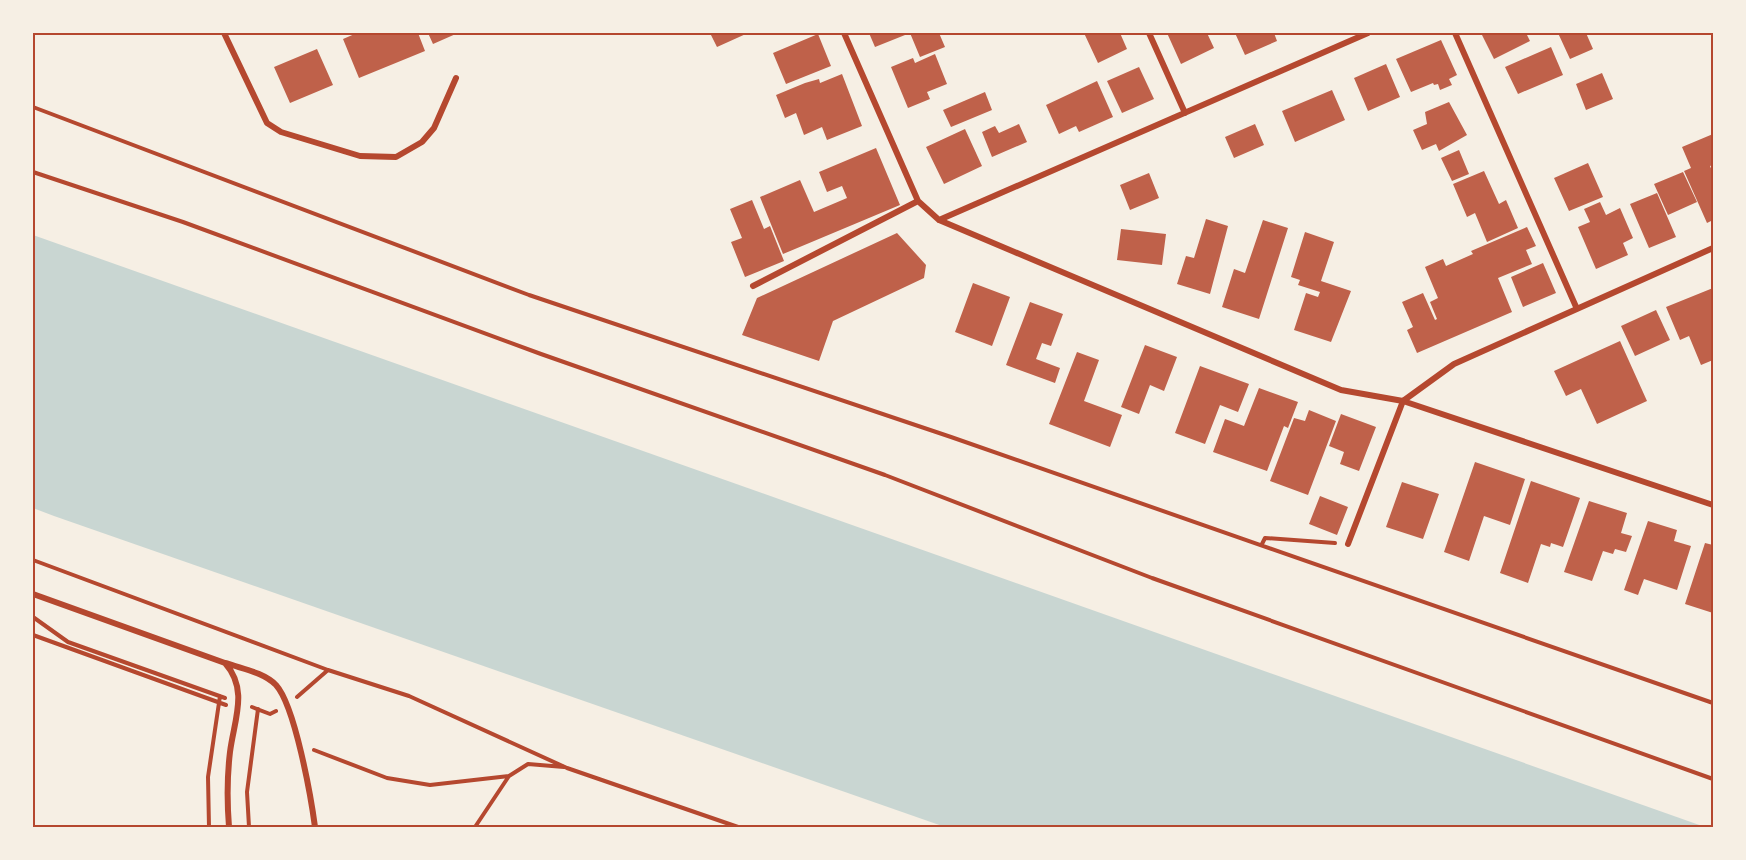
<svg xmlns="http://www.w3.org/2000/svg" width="1746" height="860" font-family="Roboto,sans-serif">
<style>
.water{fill:#c9d6d2}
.building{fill:#bf614a}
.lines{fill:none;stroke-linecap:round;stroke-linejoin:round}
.path{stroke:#b5482f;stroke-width:4}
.minor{stroke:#b5482f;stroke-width:6}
.neatline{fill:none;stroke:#b5482f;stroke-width:2}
</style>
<rect width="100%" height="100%" fill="#f6efe4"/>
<path class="water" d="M33 235 1705 827H945L54 516 33 508Z"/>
<path class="building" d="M357 33H418L425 51 359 78 343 39Z
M428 33H458L433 44Z
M710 33H748L717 47Z
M869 33H939L945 47 920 57 910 33 875 47Z
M1084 33H1120L1127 49 1098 63Z
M1167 33H1207L1214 48 1181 64Z
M1235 33H1274L1277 41 1245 55Z
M1481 33H1526L1530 41 1494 59Z
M1558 33H1586L1593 49 1570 59Z
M818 34 831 66 786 84 773 53Z
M1441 40 1457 75 1449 79 1452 85 1440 90 1438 84 1434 85 1433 83 1411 92 1396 59Z
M1551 47 1563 75 1518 94 1505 67Z
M317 49 333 85 290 103 274 67Z
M935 54 947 84 927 92 930 99 908 108 891 67 913 58 915 63Z
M1386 64 1400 97 1368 111 1354 78Z
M1139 67 1154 99 1122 113 1107 81Z
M1602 73 1613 99 1586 110 1576 84Z
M842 74 862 126 827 140 822 127 804 135 796 113 785 118 776 95 805 83 819 79 820 83Z
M1097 81 1113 117 1079 132 1076 126 1059 134 1046 105Z
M1332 90 1345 120 1295 142 1282 111Z
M985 92 992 110 951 127 943 110Z
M1449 102 1467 135 1439 151 1436 144 1422 150 1413 130 1427 124 1425 112Z
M1019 124 1027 142 992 157 982 132 995 126 999 133Z
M1255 124 1264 145 1234 158 1225 137Z
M965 129 982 166 944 184 926 147Z
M1713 134V165L1710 166 1713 173V220L1707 223 1684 171 1691 168 1682 147Z
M876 148 900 205 783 254 760 197 800 180 814 212 847 198 842 186 827 192 819 172Z
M1459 150 1469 174 1452 181 1441 158Z
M1588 163 1603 197 1569 211 1554 178Z
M1484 171 1499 204 1506 200 1518 228 1487 242 1475 213 1467 217 1453 184Z
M1683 172 1697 202 1668 215 1654 184Z
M1149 173 1159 198 1130 210 1120 185Z
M1657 193 1676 237 1649 248 1630 204Z
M752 200 764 229 770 226 784 261 745 277 731 242 742 238 730 209Z
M1600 202 1606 215 1620 208 1633 238 1623 243 1628 255 1596 269 1578 227 1590 222 1584 209Z
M1206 219 1228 226 1210 294 1177 284 1186 256 1194 258Z
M1263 220 1288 228 1259 319 1222 307 1234 269 1245 273Z
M1527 227 1536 246 1526 250 1532 264 1498 278 1512 312 1417 353 1407 330 1413 327 1402 302 1423 293 1435 320 1437 319 1430 302 1438 298 1425 267 1443 259 1446 266 1473 254 1471 251Z
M1121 229 1166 234 1162 265 1117 260Z
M1305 232 1334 242 1321 281 1351 291 1331 342 1294 330 1306 293 1318 297 1320 292 1298 285 1300 280 1291 277Z
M897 233 926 265 924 278 833 321 819 361 742 335 757 298Z
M1543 263 1556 293 1523 307 1511 277Z
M973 283 1010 297 992 346 955 332Z
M1713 288V360L1701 365 1689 336 1680 340 1666 307Z
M1030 302 1063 314 1051 346 1042 343 1036 359 1060 368 1055 383 1006 365Z
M1656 310 1670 340 1635 356 1621 326Z
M1620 341 1647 401 1597 424 1581 389 1566 396 1554 371Z
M1145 345 1177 357 1164 391 1150 385 1139 414 1121 407Z
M1077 352 1099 360 1084 401 1122 415 1110 447 1049 424Z
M1200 366 1249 384 1238 412 1220 405 1205 444 1175 433Z
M1259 388 1298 402 1288 428 1284 426 1267 471 1213 452 1225 419 1244 426Z
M1309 410 1336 421 1308 495 1270 481 1294 418 1305 421Z
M1341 414 1376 427 1359 471 1340 464 1344 452 1329 446Z
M1475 462 1525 479 1510 525 1484 516 1469 561 1444 552Z
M1531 481 1580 498 1563 547 1551 543 1550 547 1541 544 1528 583 1500 573Z
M1402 482 1439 494 1423 539 1386 527Z
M1320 496 1348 507 1337 535 1309 524Z
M1589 501 1627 513 1621 533 1632 536 1626 552 1615 549 1613 554 1603 551 1592 581 1564 572Z
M1648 521 1677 530 1674 541 1691 546 1677 590 1644 579 1638 595 1624 590Z
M1705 543 1713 545V613L1685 604Z"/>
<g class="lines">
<path class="path" d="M33 107 529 295 951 437 1713 703
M33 172 183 222 541 354 885 475 1152 578 1713 779
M1262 544 1265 538 1335 543
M33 560 328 670 409 696 567 768 738 827
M33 617 68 642 225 698
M33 635 226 705
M297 697 328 670
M252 707 270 714 276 711
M314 750 387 778 430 785 509 776 528 764 564 767
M209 827 208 777 220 696
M249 827 247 792 258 709
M475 827 509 776"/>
<path class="minor" d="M224 33 267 123 281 132 360 156 396 157 422 142 434 128 456 78
M844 33 918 201 939 220 1341 390 1403 401 1713 505
M1149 33 1185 113
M1455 33 1577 309
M939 220 1368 33
M753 286 918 201
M1348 544 1403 401 1454 364 1713 248
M33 594 225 663C249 690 234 720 230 752 227 777 227 802 229 827
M226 663C242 669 263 672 276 685 295 706 311 797 315 827"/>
</g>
<rect width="1746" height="860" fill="none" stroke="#f6efe4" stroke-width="69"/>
<rect x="34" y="34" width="1678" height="792" class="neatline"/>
</svg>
